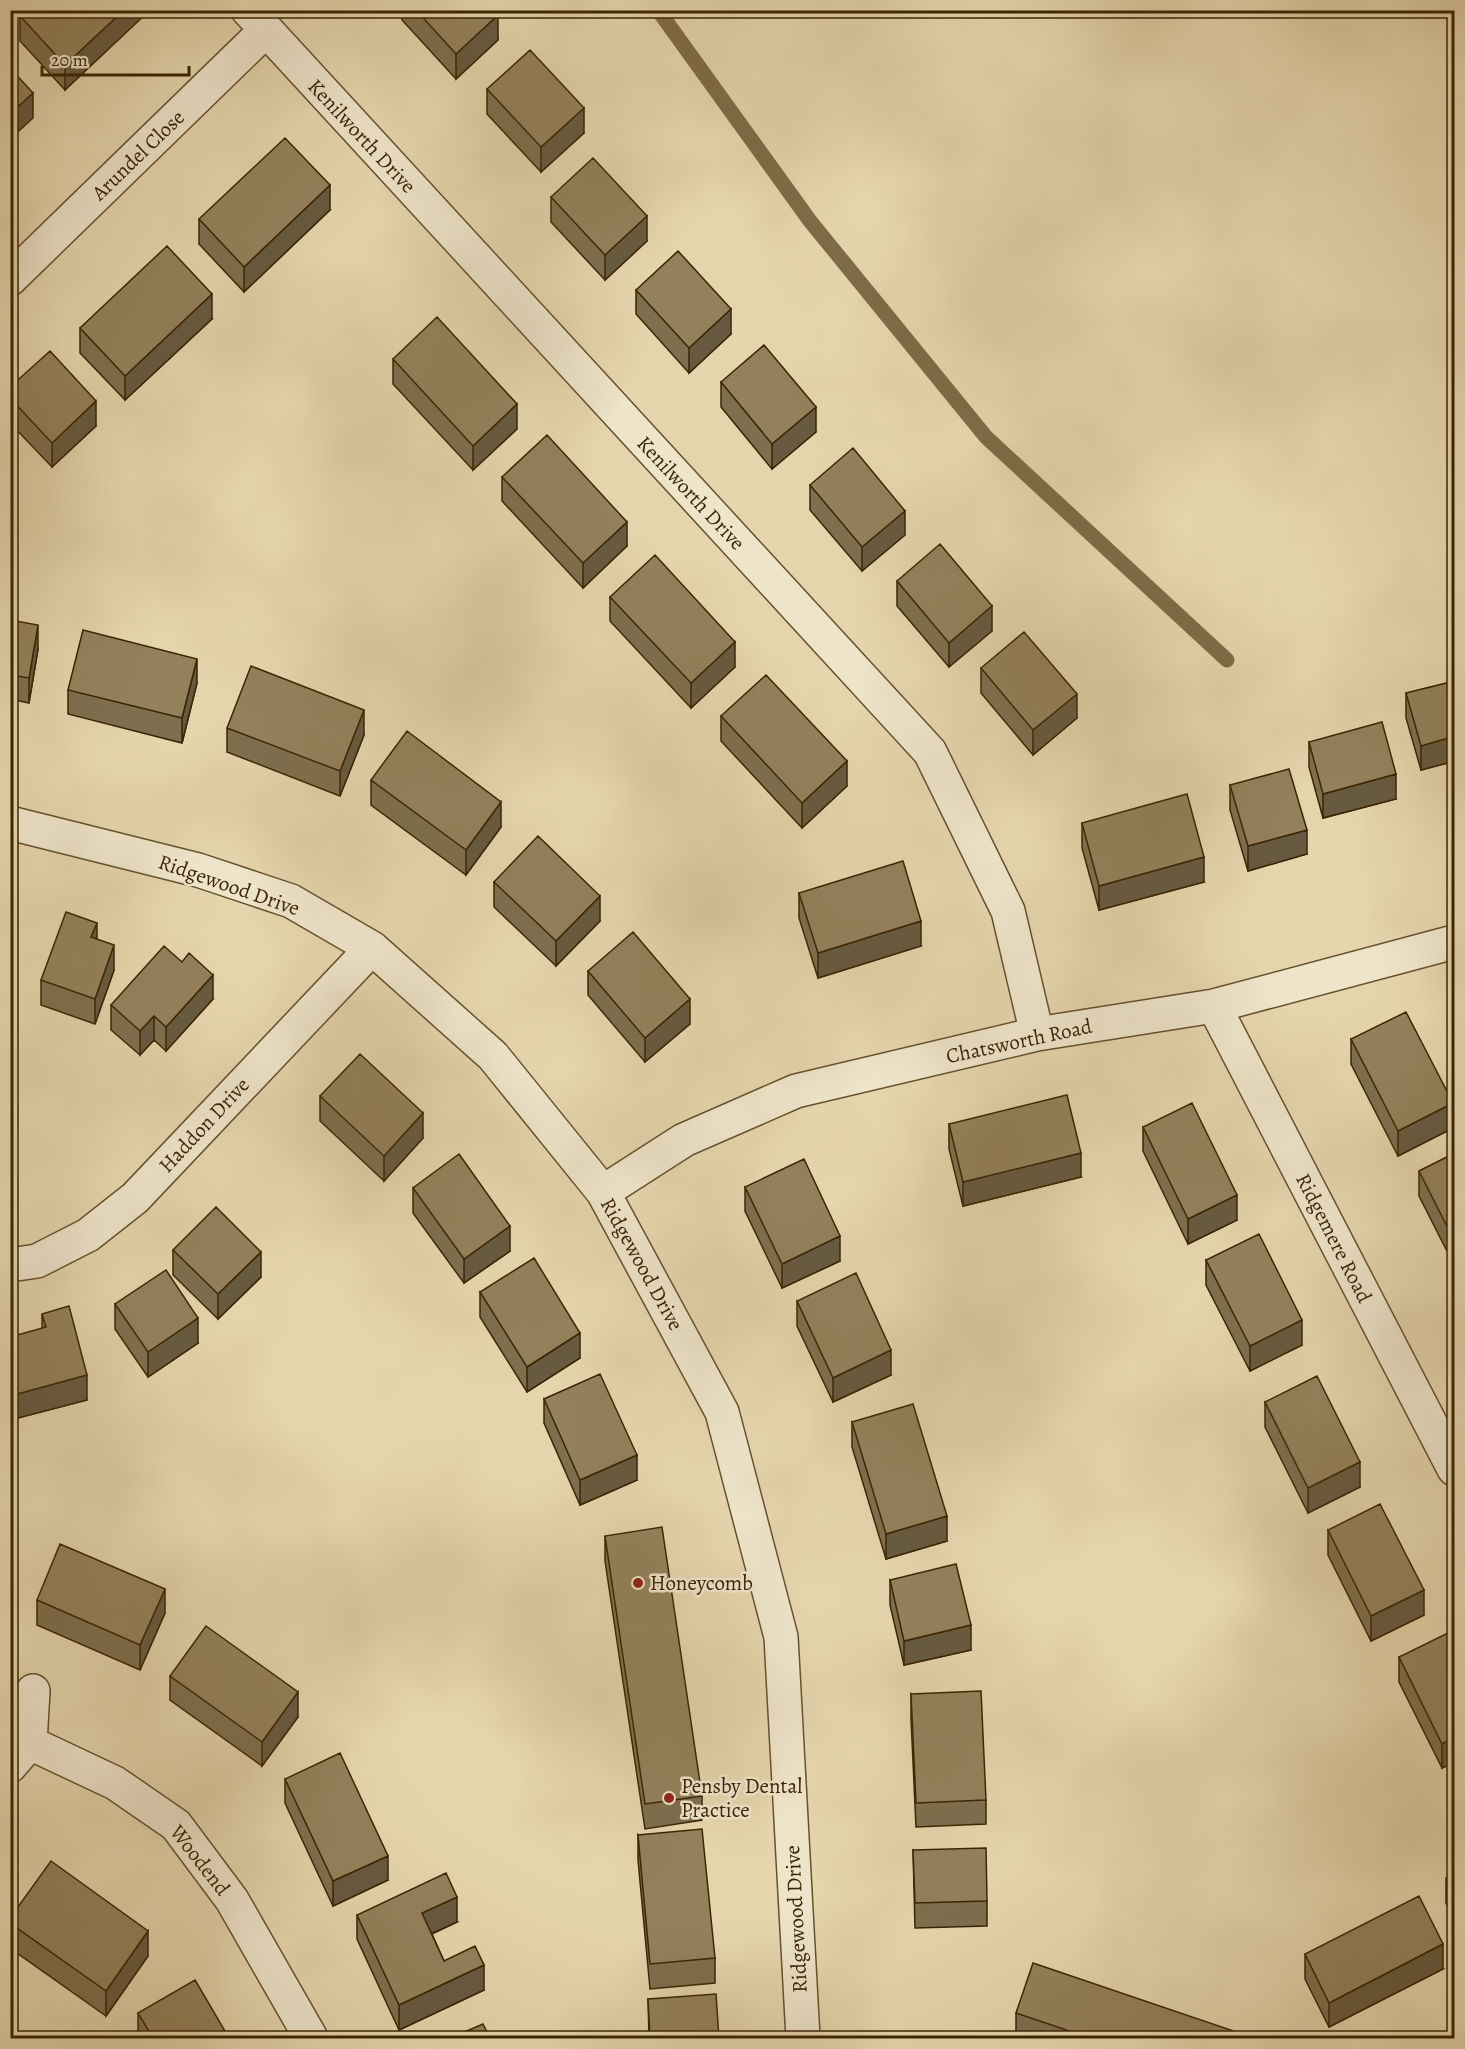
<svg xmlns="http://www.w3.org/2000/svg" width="1465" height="2049" font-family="Alegreya,serif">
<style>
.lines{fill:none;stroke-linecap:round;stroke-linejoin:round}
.stream{stroke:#7e6b47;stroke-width:15}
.street-casing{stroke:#66512e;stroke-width:36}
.street{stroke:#eee4ca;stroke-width:33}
.wall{fill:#7e6f4f;stroke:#3b2504;stroke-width:1.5}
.shaded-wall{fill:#675a40;stroke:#3b2504;stroke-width:1.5}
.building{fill:#93815c;stroke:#3b2504;stroke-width:1.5}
.poi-dot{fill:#8f2418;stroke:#eee4ca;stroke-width:2}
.labels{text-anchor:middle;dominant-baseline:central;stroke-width:5;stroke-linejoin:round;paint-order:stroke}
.street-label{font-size:21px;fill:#3b2504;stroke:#eee4ca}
.poi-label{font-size:21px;fill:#3b2504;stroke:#eee4ca;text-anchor:start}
</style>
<rect width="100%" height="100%" fill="#e5d5ad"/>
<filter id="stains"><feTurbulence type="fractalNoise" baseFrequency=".00333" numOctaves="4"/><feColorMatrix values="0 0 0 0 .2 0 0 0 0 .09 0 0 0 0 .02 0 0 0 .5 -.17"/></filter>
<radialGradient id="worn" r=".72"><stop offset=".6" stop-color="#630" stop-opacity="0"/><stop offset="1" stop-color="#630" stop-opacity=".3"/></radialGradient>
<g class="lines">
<path class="stream" d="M658 10 810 221 986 437 1227 660"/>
<defs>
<path id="street" d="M248 10 930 752 1008 911 1037 1034
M10 279 265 31
M10 823 198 870 291 901 372 948 493 1056 603 1192 722 1412 781 1637 803 2038
M1214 1006 1454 1469
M603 1192 684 1140 796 1091 1037 1034 1214 1006 1454 942
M10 1265 37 1261 88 1235 135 1198 372 948
M30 1743 115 1783 176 1825 232 1900 311 2038
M10 1766 30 1743 33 1691"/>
</defs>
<use href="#street" class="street-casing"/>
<use href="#street" class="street"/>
</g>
<path class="wall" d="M149 10 65 90 20 41V16Z
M402 10H494L498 40 456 79 402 20Z
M487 89 584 133 541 172 487 114Z
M551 197 647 241 605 280 551 222Z
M330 210 244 292 199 244V219Z
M636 290 731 334 689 373 636 314Z
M212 319 125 400 80 353V328Z
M393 359 517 429 473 470 393 384Z
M721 382 816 432 772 469 721 407Z
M10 387 96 426 52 467 10 423Z
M502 477 627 546 583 588 502 501Z
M810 485 905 535 862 571 810 510Z
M897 581 992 631 949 667 897 606Z
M610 597 735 667 691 708 610 621Z
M10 620 38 649 29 703 10 699Z
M981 668 1077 718 1033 755 981 693Z
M1455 681V761L1421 770 1406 718V693Z
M197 683 182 743 68 714V690Z
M721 716 847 786 802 828 721 741Z
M227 728 364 735 340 796 227 752Z
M1309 742 1396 799 1323 818 1309 767Z
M371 780 501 827 466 875 371 805Z
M1230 785 1307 854 1248 871 1230 810Z
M1082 823 1204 882 1099 910 1082 848Z
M494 882 600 921 556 966 494 907Z
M799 893 921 946 818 978 799 918Z
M97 939 114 970 95 1024 41 1005V980Z
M588 971 690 1024 645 1062 588 995Z
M213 999 166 1051 154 1040 140 1055 111 1030V1005Z
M1351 1039 1453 1128 1398 1156 1351 1064Z
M320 1096 423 1138 384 1181 320 1121Z
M949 1124 1081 1177 963 1206 949 1149Z
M1143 1127 1237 1220 1188 1244 1143 1151Z
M1455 1153V1267L1419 1196V1171Z
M745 1187 840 1261 782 1288 745 1211Z
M413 1188 510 1251 464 1283 413 1213Z
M173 1250 261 1277 218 1319 173 1275Z
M1206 1260 1302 1345 1250 1371 1206 1285Z
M480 1292 580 1358 527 1392 480 1317Z
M797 1301 891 1375 833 1402 797 1326Z
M115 1304 198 1343 148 1377 115 1329Z
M42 1314 87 1400 10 1420V1337L42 1329Z
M544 1399 637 1480 580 1505 544 1423Z
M1265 1402 1360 1487 1308 1513 1265 1427Z
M852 1422 947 1541 886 1559 852 1447Z
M1328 1530 1424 1615 1371 1641 1328 1555Z
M605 1536 702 1796V1820L645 1829 605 1561Z
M890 1580 971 1650 904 1665 890 1605Z
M37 1600 165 1613 140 1670 37 1625Z
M1455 1637V1762L1442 1768 1399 1682V1657Z
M170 1676 298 1717 262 1766 170 1700Z
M911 1694 986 1800V1824L916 1827 911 1719Z
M285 1779 388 1880 333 1906 285 1803Z
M638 1835 715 1958V1983L650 1989 638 1860Z
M913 1850 987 1901V1926L915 1928Z
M1446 1878 1455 1896V1921L1446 1903Z
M357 1915 457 1922 432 1934 444 1961 484 1990 399 2030 357 1939Z
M10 1918 148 1956 106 2016 10 1948Z
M1305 1954 1443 1969 1329 2027 1305 1979Z
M648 1999 719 2038H649Z
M138 2013 229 2038H138Z
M1016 2013 1254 2038H1016Z"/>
<path class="shaded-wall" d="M124 10H149V11L65 90V65Z
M498 15V40L456 79V54Z
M33 93V118L10 139V114Z
M584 108V133L541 172V147Z
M330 185V210L244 292V267Z
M647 216V241L605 280V255Z
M212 294V319L125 400V376Z
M731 309V334L689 373V348Z
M96 401V426L52 467V443Z
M517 404V429L473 470V446Z
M816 407V432L772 469V444Z
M905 511V535L862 571V547Z
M627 522V546L583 588V563Z
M992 606V631L949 667V643Z
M38 625V649L29 703V678Z
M735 642V667L691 708V683Z
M197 659V683L182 743V718Z
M1077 694V718L1033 755V730Z
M364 710V735L340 796V771Z
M1455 736V761L1421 770V746Z
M847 761V786L802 828V803Z
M1396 774V799L1323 818V794Z
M501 802V827L466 875V850Z
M1307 830V854L1248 871V846Z
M1204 857V882L1099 910V886Z
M600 896V921L556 966V941Z
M921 921V946L818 978V953Z
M97 923V948L91 937Z
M114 945V970L95 1024V999Z
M213 975V999L166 1051V1027Z
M690 999V1024L645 1062V1038Z
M154 1016V1040L140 1055V1031Z
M1453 1103V1128L1398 1156V1131Z
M423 1113V1138L384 1181V1156Z
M1081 1153V1177L963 1206V1182Z
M1237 1195V1220L1188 1244V1219Z
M510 1226V1251L464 1283V1259Z
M840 1236V1261L782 1288V1264Z
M261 1252V1277L218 1319V1294Z
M198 1318V1343L148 1377V1352Z
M1302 1320V1345L1250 1371V1346Z
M580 1333V1358L527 1392V1367Z
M891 1350V1375L833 1402V1378Z
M87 1375V1400L10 1420V1396Z
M637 1455V1480L580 1505V1480Z
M1360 1462V1487L1308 1513V1488Z
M947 1516V1541L886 1559V1534Z
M165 1589V1613L140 1670V1645Z
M1424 1590V1615L1371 1641V1616Z
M971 1625V1650L904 1665V1641Z
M298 1692V1717L262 1766V1742Z
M1455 1737V1762L1442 1768V1744Z
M388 1856V1880L333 1906V1881Z
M457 1897V1922L422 1938V1913Z
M148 1931V1956L106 2016V1991Z
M1443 1944V1969L1329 2027V2003Z
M484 1965V1990L399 2030V2005Z"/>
<path class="building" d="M25 10H124L65 65 20 16Z
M416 10H494L498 15 456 54Z
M530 50 584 108 541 147 487 89Z
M10 68 33 93 10 114Z
M285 138 330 185 244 267 199 219Z
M593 158 647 216 605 255 551 197Z
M167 246 212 294 125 376 80 328Z
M678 251 731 309 689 348 636 290Z
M437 317 517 404 473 446 393 359Z
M764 345 816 407 772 444 721 382Z
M50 351 96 401 52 443 10 398V387Z
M547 435 627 522 583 563 502 477Z
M853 448 905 511 862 547 810 485Z
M940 544 992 606 949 643 897 581Z
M655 555 735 642 691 683 610 597Z
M10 620 38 625 29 678 10 675Z
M83 630 197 659 182 718 68 690Z
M1024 632 1077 694 1033 730 981 668Z
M251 666 364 710 340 771 227 728Z
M766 675 847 761 802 803 721 716Z
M1455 681V736L1421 746 1406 693Z
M1382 722 1396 774 1323 794 1309 742Z
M407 731 501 802 466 850 371 780Z
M1289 769 1307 830 1248 846 1230 785Z
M1187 794 1204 857 1099 886 1082 823Z
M538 836 600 896 556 941 494 882Z
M903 861 921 921 818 953 799 893Z
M66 912 97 923 91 937 114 945 95 999 41 980Z
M633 932 690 999 645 1038 588 971Z
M164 946 182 962 189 953 213 975 166 1027 154 1016 140 1031 111 1005Z
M1406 1012 1453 1103 1398 1131 1351 1039Z
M360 1054 423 1113 384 1156 320 1096Z
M1067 1095 1081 1153 963 1182 949 1124Z
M1192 1103 1237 1195 1188 1219 1143 1127Z
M1455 1153V1242L1419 1171Z
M459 1154 510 1226 464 1259 413 1188Z
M804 1159 840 1236 782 1264 745 1187Z
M216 1207 261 1252 218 1294 173 1250Z
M1259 1234 1302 1320 1250 1346 1206 1260Z
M534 1258 580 1333 527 1367 480 1292Z
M166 1270 198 1318 148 1352 115 1304Z
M856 1273 891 1350 833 1378 797 1301Z
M69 1306 87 1375 10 1396V1337L46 1327 42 1314Z
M600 1374 637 1455 580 1480 544 1399Z
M1317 1376 1360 1462 1308 1488 1265 1402Z
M913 1404 947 1516 886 1534 852 1422Z
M1380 1504 1424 1590 1371 1616 1328 1530Z
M662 1527 702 1796 645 1804 605 1536Z
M60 1544 165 1589 140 1645 37 1600Z
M956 1564 971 1625 904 1641 890 1580Z
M206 1626 298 1692 262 1742 170 1676Z
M1452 1631 1455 1637V1737L1442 1744 1399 1657Z
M981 1691 986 1800 916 1803 911 1694Z
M340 1753 388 1856 333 1881 285 1779Z
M702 1829 715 1958 650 1964 638 1835Z
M986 1848 987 1901 915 1903 913 1850Z
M51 1861 148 1931 106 1991 10 1923V1918Z
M446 1873 457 1897 422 1913 444 1961 475 1946 484 1965 399 2005 357 1915Z
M1455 1874V1896L1446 1878Z
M1419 1896 1443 1944 1329 2003 1305 1954Z
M1033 1963 1254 2038H1090L1016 2013Z
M195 1980 229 2038H153L138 2013Z
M716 1994 719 2038H650L648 1999Z
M483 2024 490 2038H450Z"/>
<g class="poi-dot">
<circle cx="638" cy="1583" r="6"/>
<circle cx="669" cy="1798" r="6"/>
</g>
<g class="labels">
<g class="street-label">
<text transform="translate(362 136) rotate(47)">Kenilworth Drive</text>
<text transform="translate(138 155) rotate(-44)">Arundel Close</text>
<text transform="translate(691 493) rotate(47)">Kenilworth Drive</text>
<text transform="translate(229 885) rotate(19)">Ridgewood Drive</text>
<text transform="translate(1019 1041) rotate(-12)">Chatsworth Road</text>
<text transform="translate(204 1125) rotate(-47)">Haddon Drive</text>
<text transform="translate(1334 1238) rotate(63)">Ridgemere Road</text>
<text transform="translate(642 1264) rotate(61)">Ridgewood Drive</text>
<text transform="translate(200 1860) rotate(52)">Woodend</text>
<text transform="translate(796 1919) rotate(-93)">Ridgewood Drive</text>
</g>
<g class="poi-label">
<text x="650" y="1583">Honeycomb</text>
<text x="681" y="1786">Pensby Dental<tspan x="681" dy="24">Practice</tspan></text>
</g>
</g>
<rect width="1465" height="2049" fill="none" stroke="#e5d5ad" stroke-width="36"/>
<rect x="12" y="12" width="1441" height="2025" fill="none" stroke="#3b2504" stroke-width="3"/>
<rect x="18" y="18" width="1429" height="2013" fill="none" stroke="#3b2504" stroke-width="1.5"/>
<path d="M42 66v9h147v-9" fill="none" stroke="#3b2504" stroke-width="3"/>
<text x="51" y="66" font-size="18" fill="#3b2504" stroke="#eee4ca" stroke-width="4.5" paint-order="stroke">20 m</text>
<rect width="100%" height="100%" filter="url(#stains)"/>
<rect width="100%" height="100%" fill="url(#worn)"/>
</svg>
